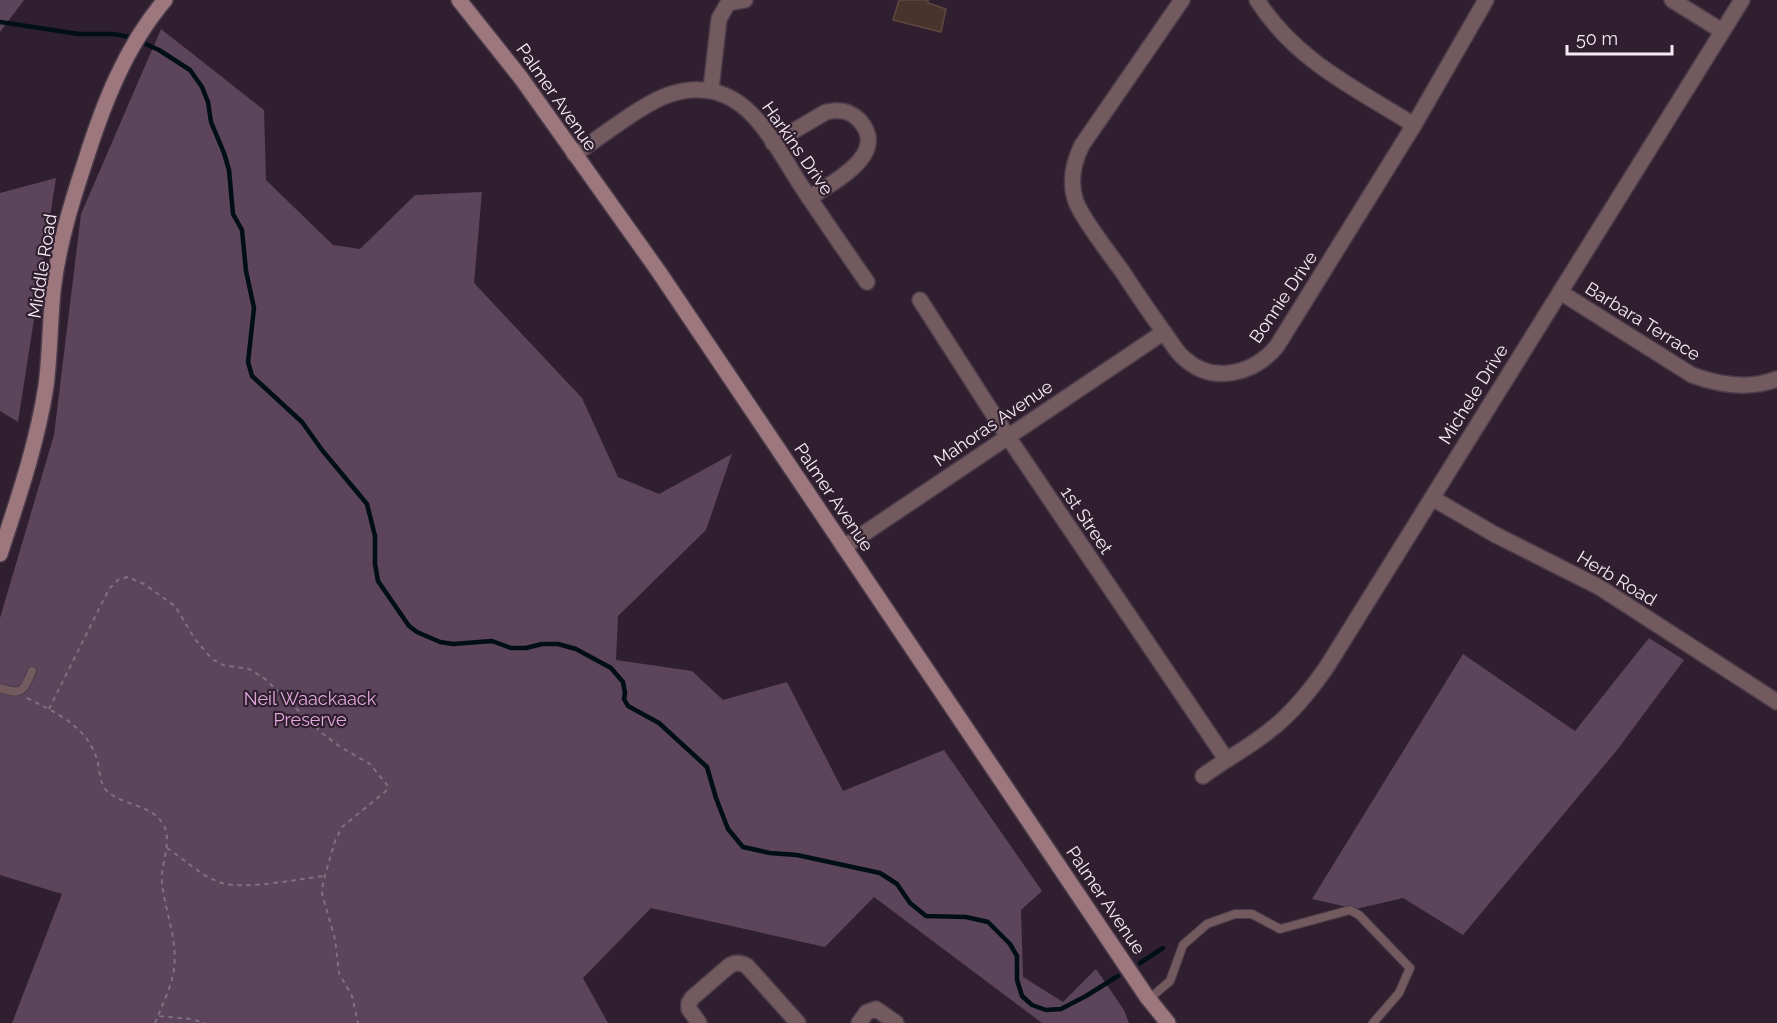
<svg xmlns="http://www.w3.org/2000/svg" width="1777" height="1023" font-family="Raleway,sans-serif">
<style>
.green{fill:#5c445a}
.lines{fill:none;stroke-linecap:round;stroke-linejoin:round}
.stream{stroke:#000f14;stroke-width:4.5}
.building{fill:#49332d;stroke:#5e4741;stroke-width:1.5}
.lane-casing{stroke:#4c3c4b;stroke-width:10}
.street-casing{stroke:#4c3c4b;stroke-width:18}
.secondary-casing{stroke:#4c3c4b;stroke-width:18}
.path{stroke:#7f717e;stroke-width:2;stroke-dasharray:4.5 4.5;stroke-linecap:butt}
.lane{stroke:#725a5e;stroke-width:8}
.street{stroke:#725a5e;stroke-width:15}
.secondary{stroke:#9d777e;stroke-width:15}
.labels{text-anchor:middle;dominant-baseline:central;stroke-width:4.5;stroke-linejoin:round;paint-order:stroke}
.street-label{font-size:18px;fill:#f5eaf4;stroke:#30202f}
.park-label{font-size:18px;fill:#e4a8df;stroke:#30202f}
</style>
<rect width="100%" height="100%" fill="#30202f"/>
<path class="green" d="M0 0H24L0 32Z
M161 29 264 110 266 180 333 245 360 249 415 195 482 192 474 283 582 398 618 477 659 494 732 454 706 530 618 616 616 660 692 671 723 700 787 682 843 791 944 750 1042 891 1021 910 1023 977 1063 1002 1096 969 1124 1010 1129 1023H1042L874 897 825 947 651 908 583 978 608 1023H12L62 894 0 875V618L54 435 81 214Z
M56 178 18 422 0 411V193Z
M1649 638 1684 660 1617 750 1463 935 1403 898 1356 909 1312 899 1463 654 1575 731Z"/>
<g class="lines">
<path class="stream" d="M0 22 79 34H113L130 37 159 50 190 70 202 87 208 102 211 122 224 153 229 170 233 214 242 230 246 271 254 308 248 362 252 376 302 422 322 450 367 504 375 536V564L378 581 409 626 417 632 440 642 453 644 492 641 511 648H526L542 644H558L576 649 611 668 623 682 625 693 624 699 628 706 659 723 707 767 716 798 728 829 743 847 770 853 797 855 880 873 897 884 910 903 926 916 966 917 988 922 1010 944 1017 956V980L1022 996 1032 1005 1046 1010 1061 1009 1086 996 1118 976
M1140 963 1163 948"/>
</g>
<path class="building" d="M899 0H928V3L946 9 941 32 893 20Z"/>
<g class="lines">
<defs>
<path id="lane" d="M0 688C22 695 23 692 32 671
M1149 999 1170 981 1183 945 1207 924 1235 914H1252L1280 929 1350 910 1359 915 1410 968 1399 993 1373 1023"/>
<path id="street" d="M1182 0 1082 145C1073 163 1069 182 1076 202 1084 222 1111 255 1124 274 1138 296 1153 317 1168 338 1173 345 1178 354 1185 359 1214 385 1255 373 1277 346L1414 125 1486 0
M1257 0C1296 61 1355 88 1414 125
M1672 0 1722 31
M711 89 719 19 728 3 745 0
M773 143 826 112C839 109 850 110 860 121 890 155 831 183 809 198
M574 154C602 137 642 103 671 94 695 86 720 89 740 104 764 121 784 159 800 184 822 217 844 249 867 282
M1560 292 1692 375C1719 385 1749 390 1777 379
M920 300 1008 437 1226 759
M1432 498 1494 534 1599 587 1777 702
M844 547 1164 332
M1203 776C1224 760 1248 748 1269 731 1293 713 1311 690 1328 665L1742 0
M699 1023 689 1009V1003L692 998 729 966C735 962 740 962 747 966L798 1023
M859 1023 867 1012 876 1009 896 1023"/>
<path id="secondary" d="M459 0 521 78 659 272 1147 997 1168 1023
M0 554C18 499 37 444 46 386 50 355 50 323 53 291 58 247 71 204 85 162 103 105 125 47 165 0"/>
</defs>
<use href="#lane" class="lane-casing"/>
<use href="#street" class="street-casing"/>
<use href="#secondary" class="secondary-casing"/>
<path class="path" d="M27 698C57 713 86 726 97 759 100 769 99 782 106 790 121 805 148 804 161 821 175 839 160 862 162 883 165 911 178 941 174 969 172 985 164 1001 158 1016
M49 709 109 589 119 579 128 577 144 584 175 606 195 639 212 659 223 665 249 669 264 678 322 733 339 746 370 764 388 786 386 791 342 827 335 841 323 882 322 894 335 939 339 973 352 996 358 1023
M167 848C184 859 202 877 222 883 246 890 298 879 324 876
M155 1023 158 1016 191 1019 205 1023"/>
<use href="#lane" class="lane"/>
<use href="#street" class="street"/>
<use href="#secondary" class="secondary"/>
</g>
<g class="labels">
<g class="street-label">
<text transform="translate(557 97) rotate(55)">Palmer Avenue</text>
<text transform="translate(798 148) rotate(55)">Harkins Drive</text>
<text transform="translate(42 266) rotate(-81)">Middle Road</text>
<text transform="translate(1283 297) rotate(-56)">Bonnie Drive</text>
<text transform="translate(1643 321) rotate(32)">Barbara Terrace</text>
<text transform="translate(1473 394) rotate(-58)">Michele Drive</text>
<text transform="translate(993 423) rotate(-34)">Mahoras Avenue</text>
<text transform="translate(834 497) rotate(56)">Palmer Avenue</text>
<text transform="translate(1087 520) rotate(56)">1st Street</text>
<text transform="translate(1617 578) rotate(31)">Herb Road</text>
<text transform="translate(1106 900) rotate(56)">Palmer Avenue</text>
</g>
<g class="park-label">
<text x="310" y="698">Neil Waackaack<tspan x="310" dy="21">Preserve</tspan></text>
</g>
</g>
<path d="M1567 45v9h105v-9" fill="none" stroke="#f5eaf4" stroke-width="3"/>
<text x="1576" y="45" font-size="18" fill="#f5eaf4" stroke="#30202f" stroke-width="4.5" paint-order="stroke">50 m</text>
</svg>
